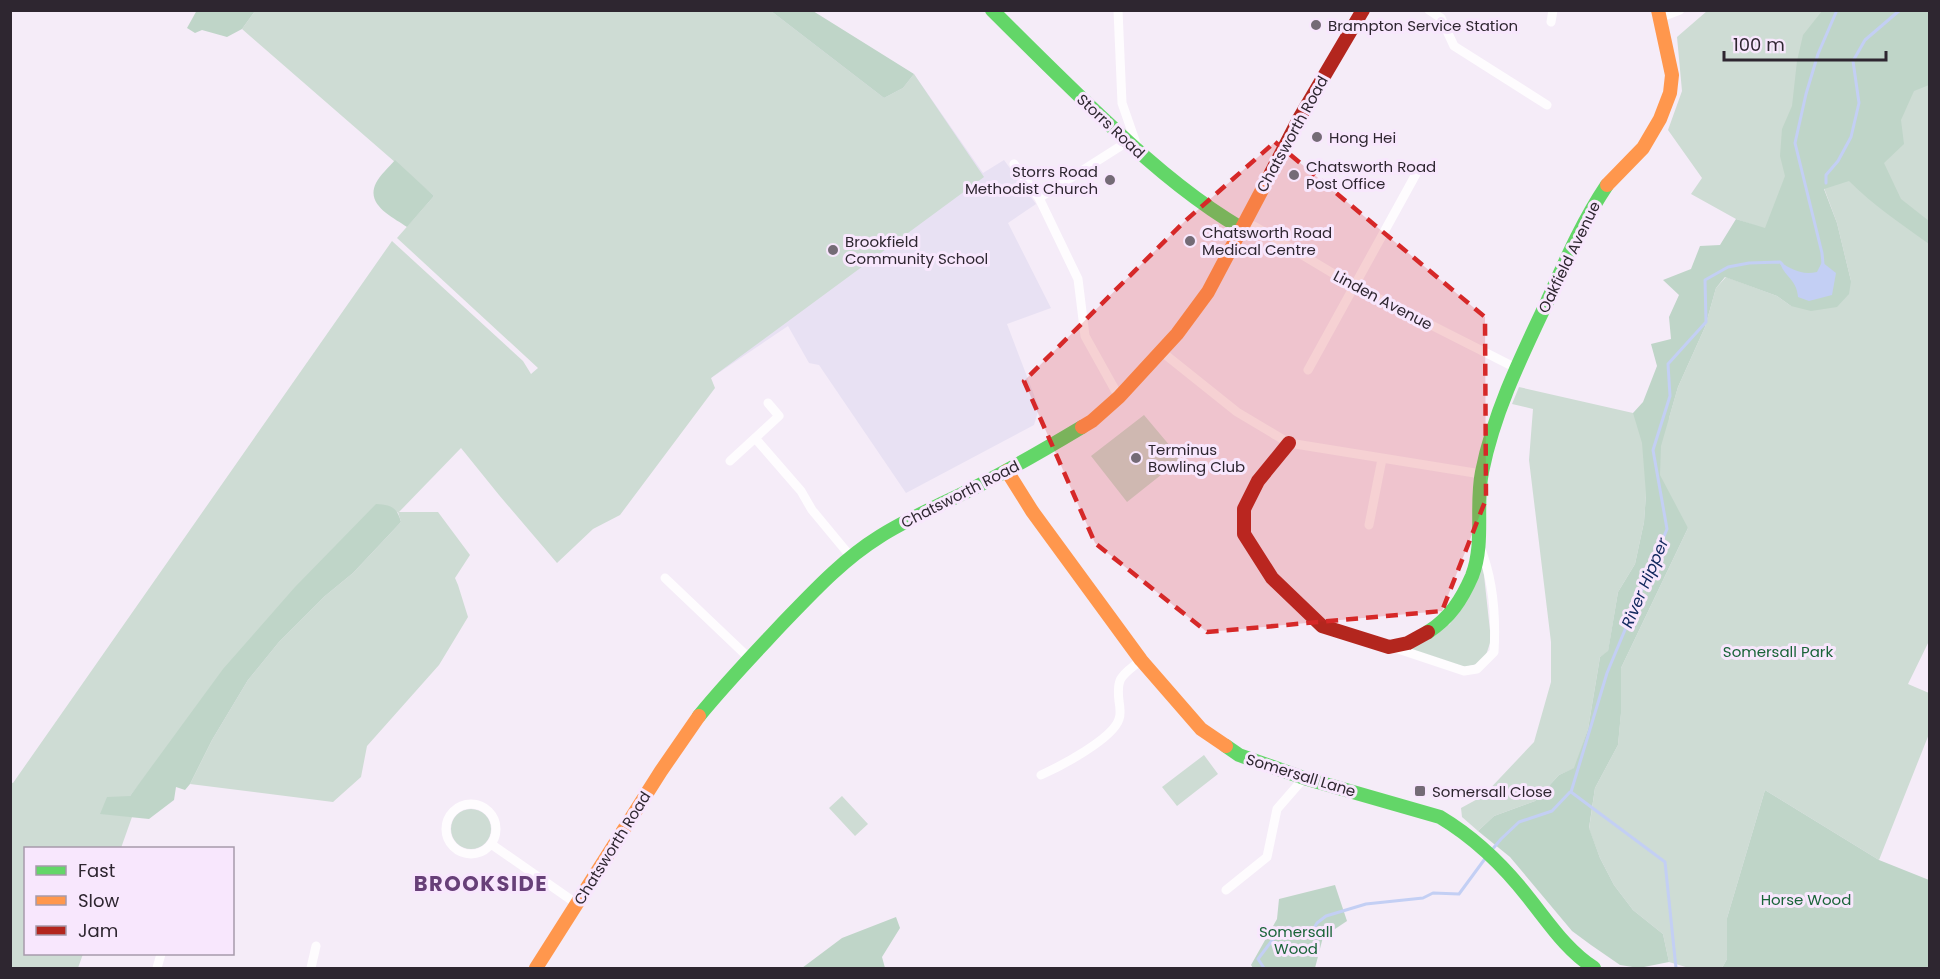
<svg xmlns="http://www.w3.org/2000/svg" width="1940" height="979" font-family="Poppins,sans-serif">
<style>
.education{fill:#e8e1f3}
.green{fill:#cedcd4}
.forest{fill:#bfd5c8}
.water{fill:#c3cff4}
.lines{fill:none;stroke-linecap:round;stroke-linejoin:round}
.stream{stroke:#c3cff4;stroke-width:3}
.street{stroke:#fefcfe;stroke-width:9}
.fast{stroke:#63d668;stroke-width:14}
.slow{stroke:#ff974d;stroke-width:14}
.jam{stroke:#b3261e;stroke-width:14}
.marked{fill:#d62828;fill-opacity:0.2;stroke:#d62828;stroke-width:4.5;stroke-dasharray:12 8;stroke-linejoin:round}
.poi-dot{fill:#746b76;stroke:#f8e7fd;stroke-width:2}
.labels{text-anchor:middle;dominant-baseline:central;stroke-width:6;stroke-linejoin:round;paint-order:stroke}
.poi-label{font-size:15px;fill:#2e2630;stroke:#f8e7fd;text-anchor:start}
.street-label{font-size:15px;fill:#2e2630;stroke:#f8e7fd}
.park-label{font-size:15px;fill:#1a6439;stroke:#f8e7fd}
.water-label{font-size:16px;font-style:italic;fill:#142a60;stroke:#f8e7fd}
.district-label{font-size:21px;font-weight:bold;letter-spacing:1.5px;fill:#674078;stroke:#f8e7fd}
</style>
<rect width="100%" height="100%" fill="#f5ecf8"/>
<path class="education" d="M255 10 771 11 884 98 903 88 914 74 983 173 1004 160 1036 204 1008 223 1051 308 1007 324 1039 408 1034 425 906 493 819 365 809 363 788 326 711 378 434 196 395 160Z"/>
<path class="green" d="M255 11H771L884 98 903 88 914 74 984 177 711 378 715 388 620 515 593 529 557 563 499 495 461 448 399 512H438L470 555 455 578 458 585 468 617 439 665 367 746 361 777 333 802 190 784 212 740 248 680 279 642 325 596 353 573 401 522 398 512 155 764 130 796 122 815 132 817 121 848H26V954H83L78 968H11L10 782 13 783 392 241 523 361 531 374 538 368 397 238 434 196 242 29Z
M1707 11H1929L1930 639 1908 684 1929 693V734L1879 860 1765 790 1727 918V959L1722 968H1689L1669 962 1663 934 1633 910 1614 885 1600 858 1589 829 1595 788 1618 745 1621 712V668L1688 528 1646 494 1644 522 1635 564 1618 592 1608 652 1600 657 1588 729 1575 768 1559 775 1535 801 1494 816 1478 831 1462 817 1461 808 1483 796 1534 742 1551 682V642L1529 460 1533 409 1512 404 1519 387 1633 413 1669 418 1678 387 1705 327 1716 288 1726 277 1777 296 1791 306 1851 281 1837 223 1824 188 1765 229 1736 219 1691 194 1702 178 1668 130 1682 91 1677 37Z
M1144 415 1181 459 1127 502 1091 456Z
M1478 566H1483L1491 640 1486 655 1477 664 1465 667 1409 651 1410 647 1426 641 1450 624Z
M1204 755 1218 774 1177 806 1162 787Z
M842 796 868 824 855 836 829 808Z
M451 829a20 20 0 1 1 40 0a20 20 0 1 1-40 0Z"/>
<path class="forest" d="M197 10H255V11L242 29 227 37 202 30 195 33 187 28Z
M771 11H813L914 74 903 88 884 98Z
M1822 11H1929V85L1914 91 1901 120 1904 144 1884 163 1901 199 1929 221V244C1901 224 1873 205 1849 181L1824 189 1837 223 1851 281 1849 294 1837 307 1811 311 1791 306 1777 296 1725 277 1716 288 1705 327 1678 387 1661 446 1660 475 1688 528 1621 668V713L1618 745 1595 788 1589 828 1600 858 1614 885 1633 910 1663 934 1669 962 1639 968 1620 965 1591 945 1572 931 1510 857 1478 831 1494 816 1535 801 1559 775 1574 768 1588 729 1600 657 1608 651 1618 592 1635 564 1644 522 1646 494 1642 443 1633 413 1643 402 1657 366 1651 344 1671 339 1669 317 1679 295 1663 280 1691 269 1700 246 1720 245 1736 219 1765 228 1785 176 1780 156 1782 129 1792 106 1797 61 1803 35Z
M395 160 434 196 407 227C393 217 365 205 376 183 380 175 389 167 395 160Z
M376 504C391 505 397 507 401 522L353 573 325 596 279 642 248 680 212 740 190 784 185 790 176 787 174 800 149 819 100 814 107 797 130 796 223 669 295 587Z
M1765 790 1879 860 1929 880V968H1722L1727 959V918Z
M1335 885 1347 921 1323 937 1315 968H1253L1251 965 1277 919 1279 899Z
M896 917 900 928 882 957 885 968H802L842 938Z"/>
<path class="water" d="M1780 262C1793 270 1801 275 1817 272L1822 262 1836 273 1832 295 1809 301 1798 297C1797 279 1783 276 1780 262Z"/>
<g class="lines">
<path class="stream" d="M1826 183V175L1838 161 1851 137 1859 103 1853 61 1865 40 1900 10
M1823 264 1822 253 1795 143 1806 94 1818 54 1837 10
M1491 851 1501 839 1519 822 1552 811 1570 792
M1264 968 1258 959 1277 934 1289 927 1305 936 1311 933 1317 923 1326 916 1366 904 1423 898 1433 893 1459 894 1487 856
M1676 968 1665 862 1571 792 1607 673 1667 529 1653 450 1670 396 1668 364 1706 322 1705 280 1728 267 1749 263 1780 262 1782 264"/>
<path class="street" d="M1118 10 1122 103 1138 149
M1429 10 1441 18 1454 46 1547 105
M1659 18 1680 10
M1551 22 1553 10
M1014 164 1039 198 1078 279 1085 336 1119 397
M1039 198 1127 142
M1254 226 1354 286 1516 368
M1162 352 1237 412 1289 443 1481 474
M1308 370 1416 174
M755 438 801 491 812 510 851 557
M730 461 779 416 768 403
M1369 525 1382 459
M665 578 749 658
M1392 647 1464 671 1477 669 1494 652C1496 618 1493 579 1480 547
M1041 775C1059 767 1113 739 1119 719 1121 714 1120 707 1119 701 1116 676 1123 675 1141 660
M446 829a25 25 0 1 1 50 0a25 25 0 1 1-50 0Z
M491 844 577 904
M1226 890 1267 857 1277 809 1304 778
M157 968 161 954
M311 968 316 946"/>
<path class="fast" d="M992 10C1031 49 1070 88 1111 126 1151 164 1193 200 1241 228
M1428 632C1450 618 1462 599 1472 576 1485 542 1475 506 1482 472 1494 412 1521 357 1547 302 1565 262 1582 222 1607 185
M699 716C725 684 753 655 781 625 811 594 842 560 879 537 899 524 921 514 943 503 991 481 1037 454 1082 427
M1226 746 1239 755 1304 778 1440 817C1475 838 1503 865 1528 897 1549 923 1566 950 1594 968"/>
<path class="slow" d="M1607 185 1643 148 1660 119 1670 93 1672 75 1658 10
M1082 427 1092 421 1119 397 1177 334 1208 292 1271 173
M1007 471 1032 511 1141 660 1201 729 1226 746
M536 968 661 771 699 716"/>
<path class="jam" d="M1271 173 1300 117 1363 10
M1289 443 1258 481 1244 509V534L1272 578 1322 626 1389 647 1408 643 1428 632"/>
</g>
<path class="marked" d="M1275 142 1485 317 1486 499 1442 611 1207 632 1095 543 1024 381 1184 222Z"/>
<g class="poi-dot">
<circle cx="1316" cy="25" r="6"/>
<circle cx="1317" cy="137" r="6"/>
<circle cx="1294" cy="175" r="6"/>
<circle cx="1110" cy="180" r="6"/>
<circle cx="1190" cy="241" r="6"/>
<circle cx="833" cy="250" r="6"/>
<circle cx="1136" cy="458" r="6"/>
<rect x="1414" y="785" width="12" height="12" rx="3"/>
</g>
<g class="labels">
<g class="poi-label">
<text x="1328" y="25">Brampton Service Station</text>
<text x="1329" y="137">Hong Hei</text>
<text x="1306" y="166">Chatsworth Road<tspan x="1306" dy="17">Post Office</tspan></text>
<text x="1098" y="171" text-anchor="end">Storrs Road<tspan x="1098" dy="17">Methodist Church</tspan></text>
<text x="1202" y="232">Chatsworth Road<tspan x="1202" dy="17">Medical Centre</tspan></text>
<text x="845" y="241">Brookfield<tspan x="845" dy="17">Community School</tspan></text>
<text x="1148" y="449">Terminus<tspan x="1148" dy="17">Bowling Club</tspan></text>
<text x="1432" y="791">Somersall Close</text>
</g>
<g class="street-label">
<text transform="translate(1111 126) rotate(43)">Storrs Road</text>
<text transform="translate(1292 134) rotate(-61)">Chatsworth Road</text>
<text transform="translate(1569 257) rotate(-64)">Oakfield Avenue</text>
<text transform="translate(1383 300) rotate(28)">Linden Avenue</text>
<text transform="translate(960 494) rotate(-27)">Chatsworth Road</text>
<text transform="translate(1301 775) rotate(17)">Somersall Lane</text>
<text transform="translate(612 848) rotate(-58)">Chatsworth Road</text>
</g>
<g class="park-label">
<text x="1778" y="651">Somersall Park</text>
<text x="1806" y="899">Horse Wood</text>
<text x="1296" y="931">Somersall<tspan x="1296" dy="17">Wood</tspan></text>
</g>
<g class="water-label">
<text transform="translate(1645 583) rotate(-67)">River Hipper</text>
</g>
<g class="district-label">
<text x="481" y="883">BROOKSIDE</text>
</g>
</g>
<rect width="1940" height="979" fill="none" stroke="#2e2630" stroke-width="24"/>
<rect x="24" y="847" width="210" height="108" fill="#f8e7fd" stroke="#a79aab" stroke-width="1.5"/>
<rect x="36" y="866" width="30" height="9" fill="#63d668" stroke="#a79aab" stroke-width="1.5"/>
<text x="78" y="877" font-size="18" fill="#2e2630">Fast</text>
<rect x="36" y="896" width="30" height="9" fill="#ff974d" stroke="#a79aab" stroke-width="1.5"/>
<text x="78" y="907" font-size="18" fill="#2e2630">Slow</text>
<rect x="36" y="926" width="30" height="9" fill="#b3261e" stroke="#a79aab" stroke-width="1.5"/>
<text x="78" y="937" font-size="18" fill="#2e2630">Jam</text>
<path d="M1724 51v9h162v-9" fill="none" stroke="#2e2630" stroke-width="3"/>
<text x="1733" y="51" font-size="18" fill="#2e2630" stroke="#f8e7fd" stroke-width="4.5" paint-order="stroke">100 m</text>
</svg>
